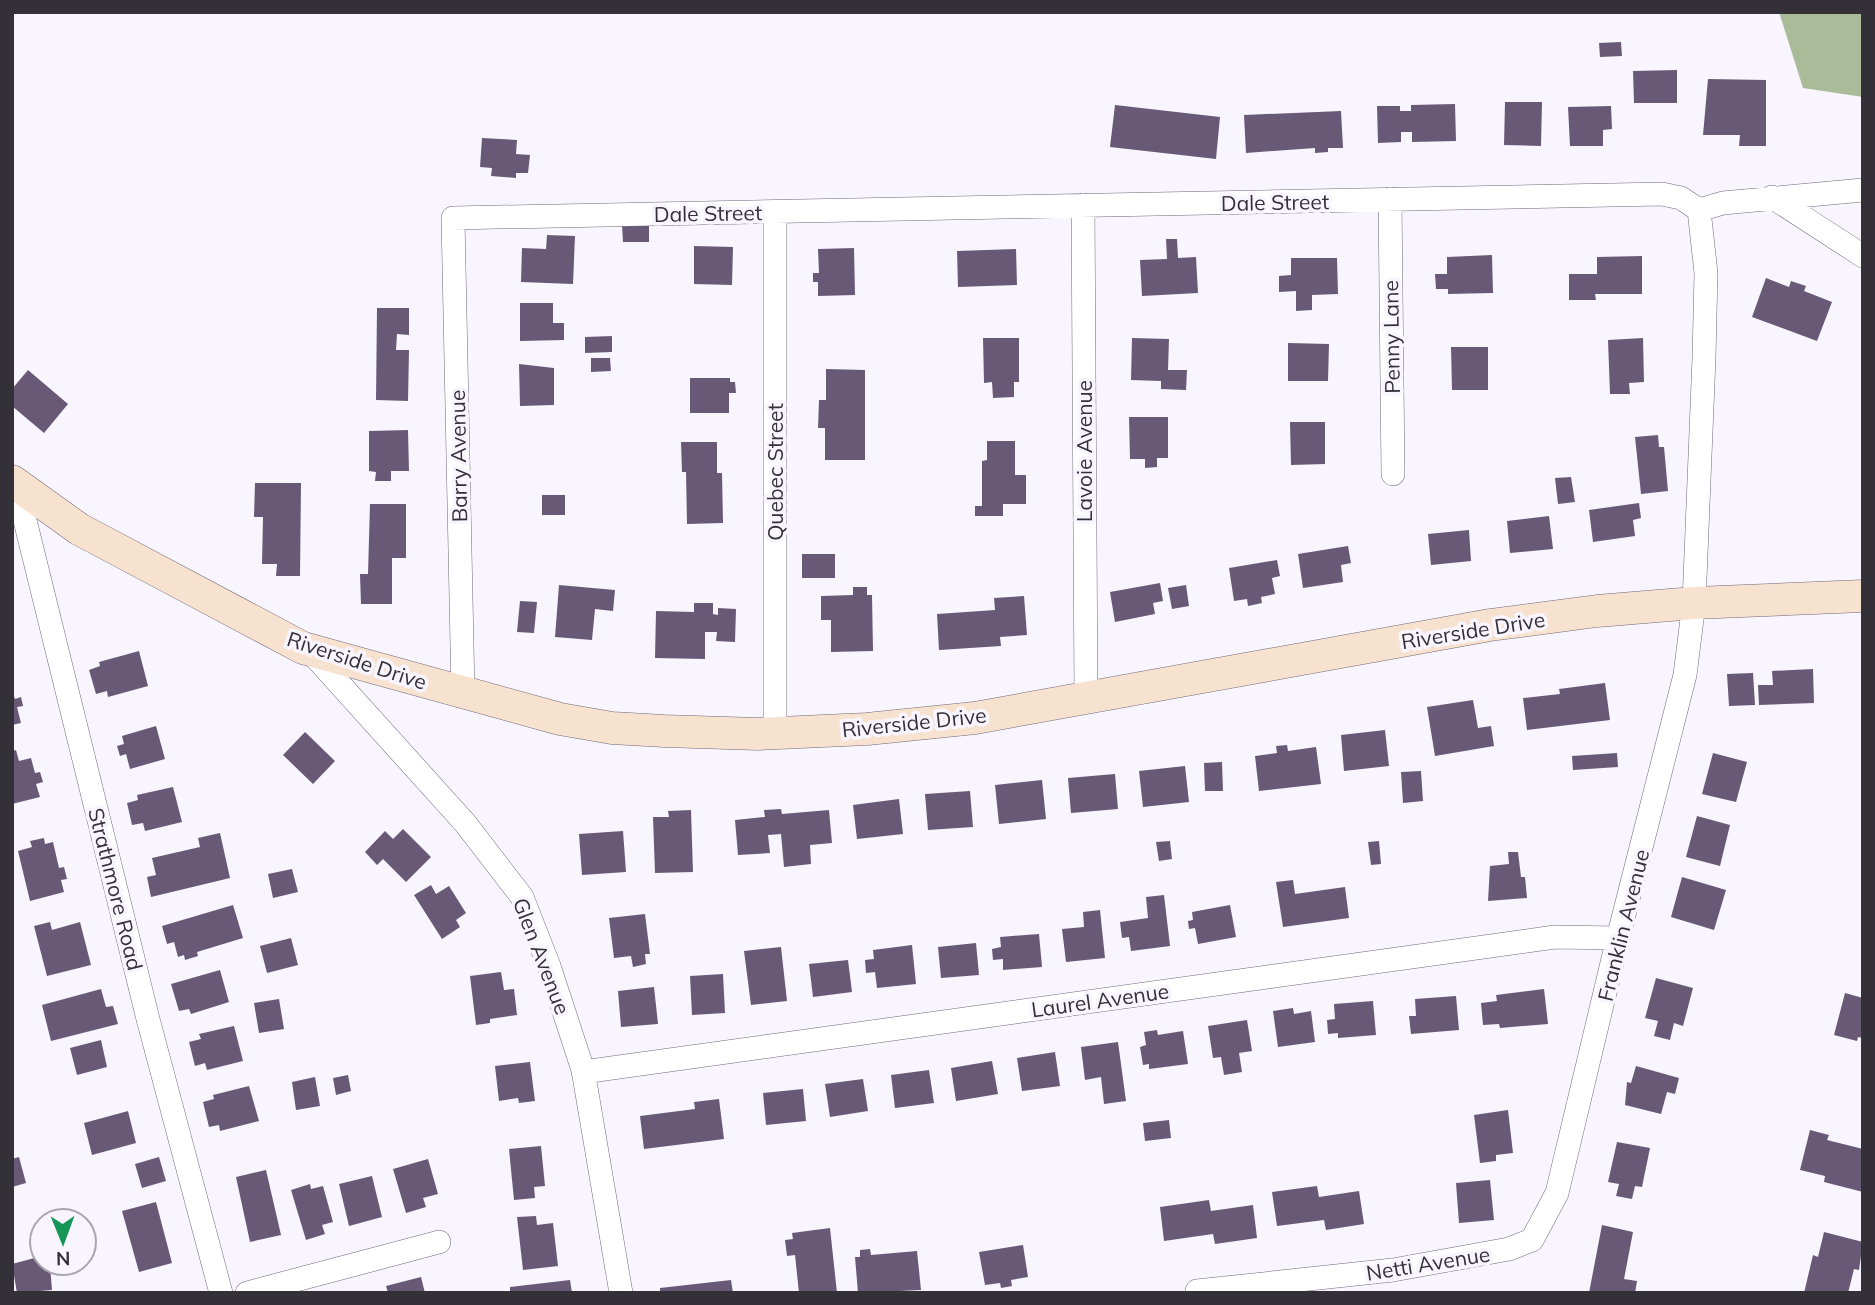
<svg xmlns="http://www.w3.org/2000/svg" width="1875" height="1305" font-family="Mulish,sans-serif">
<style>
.forest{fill:#aabb9a}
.building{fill:#685a77}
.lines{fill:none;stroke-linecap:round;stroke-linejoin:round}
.minor-casing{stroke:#70677a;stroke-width:24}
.secondary-casing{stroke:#70677a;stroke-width:33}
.minor{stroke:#fff;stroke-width:23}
.secondary{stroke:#f7e2cf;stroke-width:32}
.labels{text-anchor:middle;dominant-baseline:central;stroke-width:7;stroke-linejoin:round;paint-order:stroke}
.street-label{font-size:21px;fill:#343038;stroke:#f9f5fe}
</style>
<rect width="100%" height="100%" fill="#f9f5fe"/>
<path class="forest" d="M1779 12H1863V97L1803 88Z"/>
<path class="building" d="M1621 42 1622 56 1600 57 1599 43Z
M1677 70V103H1634L1633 71Z
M1708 79 1766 80V146H1739L1740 135H1703Z
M1505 102H1542L1541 146 1504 145Z
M1455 104 1456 141 1412 142V132H1401V142L1378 143 1377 106H1400V111H1411V105Z
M1115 105 1220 117 1216 159 1110 147Z
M1611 106 1612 129 1603 130V146H1570L1568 107Z
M1341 111 1343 148H1328V152L1315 153V148L1246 153 1244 115Z
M482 138 517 140 516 154 530 155 528 173H516V178L491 176 492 168 480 167Z
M622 224H649V242H623Z
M547 235 575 236 573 284 521 282 522 248 546 249Z
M1166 239H1177L1178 258 1196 257 1198 293 1142 296 1140 260 1167 259Z
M694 246 733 247 732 285 694 284Z
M854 248 855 295 818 296V282H813V273H819L818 249Z
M1016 249 1017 285 958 287 957 251Z
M1492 255 1493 293 1448 294V289H1436L1435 274H1447V257Z
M1642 256V294H1595L1596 300H1569V274H1597V257Z
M1291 258H1337L1338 294 1312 295V310L1296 311V291L1279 292V276L1291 275Z
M1766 278 1789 287 1791 281 1806 286 1804 291 1832 302 1817 341 1752 317Z
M520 303H553V323H564V340L520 341Z
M377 308H409V335L397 334 396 350H409L408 401 376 400Z
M612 336V352L585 353V337Z
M983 338H1019V382H1014V397L993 398 992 382 984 383Z
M1132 338 1169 339 1168 370H1187L1186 390 1161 389V381L1131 380Z
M1643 338 1644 382 1629 383 1630 394H1610L1608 340Z
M1288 343 1329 344 1328 381H1288Z
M1451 347H1488V390H1452Z
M591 358H610L611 371 591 372Z
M519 364 554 368V405L520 406Z
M826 369 865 370V460H825V428H818L819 400H826Z
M28 370 68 404 44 433 12 406V389Z
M690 378H730V382H735L736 393H729V413H690Z
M1129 417H1168V458H1157V467L1145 468V459H1130Z
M1290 422H1325V464L1291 465Z
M408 430 409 471H391V481H375L376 472 369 471V431Z
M1658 435 1659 447H1664L1668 491 1641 494 1635 437Z
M987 441H1015V475H1026V504H1003V516H975V506H982V461L987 460Z
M681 442H717V473H722L723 523 687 524 686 472H682Z
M1571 477 1575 502 1558 504 1555 478Z
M255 483H301L300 576H276L277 564H262L263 517H254Z
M542 495H565V515H542Z
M1639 503 1641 518 1633 520 1635 536 1593 542 1589 510Z
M370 504H406V558H392V604H361L360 574H368Z
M1549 516 1553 549 1510 553 1507 521Z
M1469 530 1471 561 1431 565 1428 534Z
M1348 546 1351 563 1341 565 1343 582 1303 588 1298 554Z
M802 554H835V578H802Z
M1277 560 1280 576 1272 578 1275 594 1261 597 1262 603 1248 606 1247 599 1234 601 1229 568Z
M1160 583 1163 601 1153 603 1155 614 1115 622 1110 592Z
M559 585 615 590 613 611 595 609 592 640 555 637Z
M1186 585 1189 606 1172 609 1168 588Z
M853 587H867V595H872L873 651 831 652V620H821V596L853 595Z
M1024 596 1027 635 1000 637 1001 646 939 650 937 614 995 610 994 598Z
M520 601 537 602 534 633 517 632Z
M694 603H713V614L718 615V608L736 609 735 642 716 641 717 632H705V659L655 658 656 611 694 612Z
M139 651 148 686 108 697 107 691 96 694 89 670 100 666 99 662Z
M1813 669 1814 703 1759 705 1758 685H1773L1772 671Z
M1753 673 1755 705 1729 706 1727 674Z
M1605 683 1610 720 1527 730 1523 698 1560 694 1559 689Z
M12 692 15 699 21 697 23 706 17 707 21 723 12 725Z
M1473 700 1478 728 1491 726 1494 746 1435 756 1427 707Z
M156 726 165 759 130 769 126 754 120 756 117 746 124 744 122 736Z
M1385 730 1389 766 1344 771 1341 735Z
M305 732 335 761 313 784 283 755Z
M1287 745 1288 751 1316 747 1321 784 1259 791 1255 756 1277 753 1276 746Z
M16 750 19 761 31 758 35 773 40 772 43 782 36 784 40 797 12 804V751Z
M1617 753 1618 767 1573 770 1572 756Z
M1713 753 1747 762 1736 802 1702 794Z
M1222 762 1223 791H1205L1204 763Z
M1185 766 1189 802 1143 807 1139 771Z
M1421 771 1423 801 1403 803 1401 772Z
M1115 774 1118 809 1071 813 1068 778Z
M1042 780 1046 819 999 824 995 785Z
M173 787 182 822 145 831 143 823 132 825 127 803 138 800 137 795Z
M970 791 973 827 928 830 925 794Z
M899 799 903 834 857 839 853 805Z
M781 809 782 814 829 810 832 843 810 845 811 864 784 867 781 834 768 835 770 853 738 855 735 820 765 817 764 810Z
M691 810 693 872 655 873 653 817H669L668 811Z
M1697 816 1730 825 1720 866 1686 857Z
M403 829 431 857 406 882 383 859 377 865 365 852 385 831 393 839Z
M623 831 626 872 582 875 579 834Z
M220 833 230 878 151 897 147 877 156 875 152 858 200 847 198 838Z
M44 838 45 844 53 842 59 868 64 867 67 879 61 880 64 892 30 901 18 851 32 847 30 841Z
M1170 841 1172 859 1159 861 1156 842Z
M1379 841 1381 864 1371 865 1368 842Z
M1508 852H1518L1521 877H1525L1527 898 1488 901 1490 866 1509 864Z
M292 869 298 892 273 898 268 874Z
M1682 877 1726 890 1714 930 1671 917Z
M1293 880 1295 894 1345 887 1349 918 1283 927 1276 882Z
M431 885 436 894 449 886 466 913 456 920 460 927 442 939 414 895Z
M1164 895 1170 946 1131 951 1129 937 1122 938 1120 922 1148 918 1146 897Z
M233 905 243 938 197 952 198 956 185 960 184 955 178 957 174 942 167 944 162 926Z
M1230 905 1236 937 1198 944 1195 928 1189 929 1188 921 1193 920 1192 912Z
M1100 910 1105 958 1066 962 1062 929 1084 927 1083 912Z
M645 914 650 954H645L646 964 633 967 631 956 614 958 609 918Z
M50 922 52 930 80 922 91 965 47 976 34 926Z
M1039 934 1042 967 1003 970V959L993 960 992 949 1001 947 1000 937Z
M291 938 298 965 267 973 260 946Z
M976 943 979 975 941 978 938 947Z
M912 945 916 984 877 988 875 972 866 973 865 960 874 959 873 950Z
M781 947 787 1001 751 1005 744 951Z
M848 960 852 992 813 997 809 964Z
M220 970 229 1002 191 1014 189 1009 179 1011 171 984Z
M501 972 504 990 514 989 517 1015 490 1019V1023L476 1025 470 976Z
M723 974 725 1013 692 1015 690 976Z
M1656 978 1693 988 1683 1026 1674 1023 1670 1040 1654 1036 1658 1021 1645 1018Z
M654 987 658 1024 621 1027 618 991Z
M101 989 106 1007 113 1006 118 1024 51 1041 42 1005Z
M1544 989 1548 1024 1500 1028 1499 1024 1483 1025 1481 1003 1497 1001 1496 995Z
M1845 993 1863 998V1038L1858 1037 1857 1041 1834 1035Z
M1456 996 1459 1030 1411 1034 1409 1016H1416L1415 999Z
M279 999 284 1029 259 1033 254 1003Z
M1373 1001 1376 1035 1338 1038V1033L1328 1034 1327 1020 1335 1019 1334 1004Z
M1293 1008 1294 1014 1311 1011 1315 1042 1278 1047 1273 1011Z
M1247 1020 1252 1051 1239 1053 1242 1072 1224 1075 1221 1057 1213 1058 1208 1026Z
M234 1026 243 1061 207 1070 205 1063 195 1066 189 1042 201 1039 199 1034Z
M1157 1030 1158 1035 1183 1031 1188 1064 1149 1069V1064L1143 1065 1140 1047 1146 1045 1144 1032Z
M101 1040 107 1067 77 1075 70 1048Z
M1118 1042 1126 1101 1104 1104 1101 1077 1085 1080 1081 1047Z
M1055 1052 1060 1086 1022 1091 1017 1058Z
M992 1061 998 1094 956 1101 951 1068Z
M530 1062 535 1101 519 1103 518 1098 499 1101 495 1066Z
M1636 1066 1679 1078 1675 1094 1667 1092 1661 1114 1625 1105 1627 1082 1631 1083Z
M929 1070 934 1103 895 1108 891 1075Z
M348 1075 351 1091 336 1095 333 1078Z
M315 1077 320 1106 296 1110 292 1082Z
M863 1079 868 1111 830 1117 825 1084Z
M249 1086 259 1121 220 1131 219 1125 209 1127 203 1102 214 1099 213 1095Z
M803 1089 806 1121 766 1125 763 1093Z
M719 1099 724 1139 644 1149 640 1116 695 1109 694 1102Z
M1508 1110 1513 1153 1496 1155V1161L1480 1163 1474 1115Z
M128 1111 136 1143 92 1155 84 1123Z
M1169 1120 1171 1138 1145 1141 1143 1123Z
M1810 1130 1829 1135 1827 1140 1863 1149V1192L1824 1182 1825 1176 1800 1170Z
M1617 1142 1650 1148 1642 1187 1635 1186 1632 1199 1616 1196 1619 1184 1608 1182Z
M541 1146 545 1186 534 1187 535 1198 514 1200 509 1149Z
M19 1157 26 1183 12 1187V1159Z
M159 1157 166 1181 142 1188 135 1164Z
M428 1159 438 1194 423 1198 426 1207 406 1213 393 1169Z
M266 1170 281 1235 250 1242 236 1177Z
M372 1176 382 1217 349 1226 339 1184Z
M1490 1180 1494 1220 1459 1223 1456 1183Z
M310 1184 311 1189 323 1186 333 1222 322 1225 325 1234 306 1240 291 1190Z
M1317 1186 1319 1197 1359 1191 1364 1224 1326 1230 1324 1220 1277 1226 1272 1192Z
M1209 1200 1211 1211 1253 1205 1257 1238 1215 1244 1213 1234 1164 1241 1160 1207Z
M156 1202 172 1263 139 1272 122 1211Z
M536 1216 537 1225 553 1223 558 1266 523 1270 517 1217Z
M1602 1225 1633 1232 1624 1279 1637 1281 1635 1293H1589Z
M830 1228 837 1293H799L795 1255 787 1256 785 1240 793 1239 792 1233Z
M1824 1232 1863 1242 1859 1270 1854 1269 1848 1293H1804L1813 1255 1818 1257Z
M1023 1245 1028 1277 1011 1280 1012 1286 1001 1288 1000 1283 985 1285 979 1252Z
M870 1249 871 1255 917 1251 921 1290 858 1293 855 1257H860V1250Z
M42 1256 45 1266 50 1265 52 1290 17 1293 12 1264Z
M421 1277 425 1293H388L386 1286Z
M570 1280 572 1293H510V1287Z
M731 1280 733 1293H660V1288Z"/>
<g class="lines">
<defs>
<path id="minor" d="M1772 197 1863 256
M1390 199 1393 474
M1083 205 1086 697
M1699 210 1723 203 1863 190
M775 212V733
M16 484 148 1019 221 1293
M308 649 465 823 522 897 549 966 583 1070 621 1293
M463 693 453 218 1662 194 1681 198 1699 210 1706 273 1704 358 1694 603 1685 675 1618 938 1557 1193 1532 1240 1509 1249 1393 1270 1197 1291
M583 1072 1555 937 1618 938
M247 1293 439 1242"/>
<path id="secondary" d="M12 481 79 529 303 648 560 719 612 728 664 731 758 734 867 729 975 718 1490 625 1597 611 1694 603 1863 596"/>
</defs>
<use href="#minor" class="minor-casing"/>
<use href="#secondary" class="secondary-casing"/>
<use href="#minor" class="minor"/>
<use href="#secondary" class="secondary"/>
</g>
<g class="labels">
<g class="street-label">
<text transform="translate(1275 202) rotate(-1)">Dale Street</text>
<text transform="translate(708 213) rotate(-1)">Dale Street</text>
<text transform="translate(1391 337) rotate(-91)">Penny Lane</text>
<text transform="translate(1084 451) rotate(-90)">Lavoie Avenue</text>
<text transform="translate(458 456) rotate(-91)">Barry Avenue</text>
<text transform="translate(775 472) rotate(-90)">Quebec Street</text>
<text transform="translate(1473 630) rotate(-9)">Riverside Drive</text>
<text transform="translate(357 660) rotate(18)">Riverside Drive</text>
<text transform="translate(914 722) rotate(-6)">Riverside Drive</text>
<text transform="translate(116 889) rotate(76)">Strathmore Road</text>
<text transform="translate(1623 925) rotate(-76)">Franklin Avenue</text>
<text transform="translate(542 956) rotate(69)">Glen Avenue</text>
<text transform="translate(1100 1000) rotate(-8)">Laurel Avenue</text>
<text transform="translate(1428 1263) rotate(-9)">Netti Avenue</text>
</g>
</g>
<rect width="1875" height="1305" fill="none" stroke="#343038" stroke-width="28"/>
<g transform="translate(63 1242) rotate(179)"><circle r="33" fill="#f9f5fe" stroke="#aaa6af" stroke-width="2"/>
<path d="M0-5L12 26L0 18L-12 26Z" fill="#179756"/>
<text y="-10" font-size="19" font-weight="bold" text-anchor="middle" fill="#343038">N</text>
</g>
</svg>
